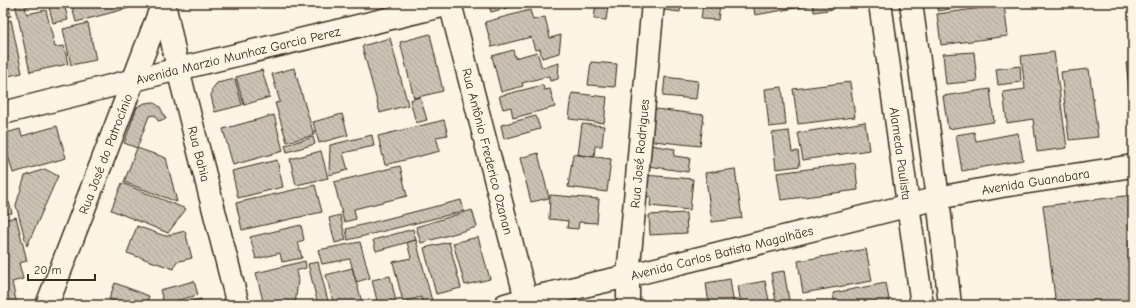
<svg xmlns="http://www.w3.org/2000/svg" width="1136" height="308" font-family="'Comic Neue',sans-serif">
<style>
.building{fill:url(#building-back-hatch);stroke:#3b2a1e}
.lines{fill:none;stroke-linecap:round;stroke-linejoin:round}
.minor-casing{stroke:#3b2a1e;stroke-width:25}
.tertiary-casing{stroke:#3b2a1e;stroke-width:25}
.secondary-casing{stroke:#3b2a1e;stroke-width:25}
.minor{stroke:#fcf5e5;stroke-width:22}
.tertiary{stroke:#fcf5e5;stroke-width:22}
.secondary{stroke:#fcf5e5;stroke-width:22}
.labels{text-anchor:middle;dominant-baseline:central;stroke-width:4;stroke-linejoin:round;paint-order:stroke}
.street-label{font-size:13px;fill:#3b2a1e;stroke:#fcf5e5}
</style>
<defs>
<pattern id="building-back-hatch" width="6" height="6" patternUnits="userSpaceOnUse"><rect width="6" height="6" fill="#ccc2b3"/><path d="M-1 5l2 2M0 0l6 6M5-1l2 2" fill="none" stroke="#b0a79a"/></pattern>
</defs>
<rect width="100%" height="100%" fill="#fcf5e5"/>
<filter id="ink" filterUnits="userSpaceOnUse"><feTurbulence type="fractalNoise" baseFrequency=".025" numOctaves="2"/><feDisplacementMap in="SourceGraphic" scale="8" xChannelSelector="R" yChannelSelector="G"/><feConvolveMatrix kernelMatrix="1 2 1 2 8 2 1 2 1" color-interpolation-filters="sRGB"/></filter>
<g filter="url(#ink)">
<path class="building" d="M3 3H8L11 16 3 18Z
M15 3H43L25 7 27 14 46 10 55 47 64 46 68 64 30 72Z
M48 3H64L68 20 53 23Z
M71 3H128L129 8 76 22Z
M488 3H525L491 12Z
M596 3H615L614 8 608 7 606 20 594 19Z
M665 3H681L680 12 664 10Z
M703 3H720L718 20 701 19Z
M753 3H833L834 9 814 12 813 5 755 15Z
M937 3H956V8L938 11Z
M1004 5 1008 36 941 45 937 14Z
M530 10 533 20 545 17 550 38 561 35 559 53 542 58 540 49 535 50 531 37 492 47 485 22Z
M11 20 22 73 3 77V22Z
M88 23 96 60 71 65 63 29Z
M430 34 443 91 414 98 400 42Z
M390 38 408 105 380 113 362 46Z
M513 50 515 58 537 52 542 68 559 63 558 79 550 81 549 76 522 83 523 86 501 92 492 56Z
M974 52 977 81 946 84 943 54Z
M1054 52 1067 148 1037 152 1033 119 1007 123 1003 92 1025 89 1021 56Z
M591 62 617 64 615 87 588 85Z
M1133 62V95H1130L1126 63Z
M1020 66 1021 82 998 85 996 69Z
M294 68 314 135 287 142 275 103 280 102 272 74Z
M1089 69 1098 137 1069 140 1061 72Z
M262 70 270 97 244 105 236 77Z
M665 77 698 81 696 99 663 96Z
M235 79 242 105 215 112 211 96 212 89 217 83Z
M850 82 855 117 798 124 793 89Z
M543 85 544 90 550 89 555 107 513 118 511 107 503 109 499 96Z
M782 87 786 125 769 127 765 89Z
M990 89 994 122 948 129 943 96Z
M572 93 607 97 604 123 569 119Z
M420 97 427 120 416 123 410 100Z
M153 102 160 107 166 119 158 121 155 115 149 116 137 148 124 143 137 107 145 103Z
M648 108 704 115 700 146 644 140Z
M342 114 348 135 319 143 313 122Z
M274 115 283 151 233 165 223 129Z
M536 116 540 129 504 139 501 125Z
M444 120 448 135 436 137 440 151 385 165 378 136Z
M865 122 869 150 803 160 798 133Z
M582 124 604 126 602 146H595L594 157 578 155Z
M57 126 66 158 13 173 3 139V134L20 129 22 136Z
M789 131 792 152 798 151 800 166 776 169 772 133Z
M974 132 976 141 1018 133 1023 160 962 171 956 135Z
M372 135 374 146 343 153 348 170 329 175 330 145Z
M313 137 315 144 287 152 285 145Z
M651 145 675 149 674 156 690 158 688 172 648 166Z
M137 148 166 158 177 202 124 182Z
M321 151 328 178 296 185 290 159Z
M538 153 549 198 531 202 520 158Z
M573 154 611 159 607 192 568 187Z
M277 160 283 187 238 198 232 171Z
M855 163 858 190 781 200 777 173Z
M400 166 407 196 354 209 356 219 344 222 334 182Z
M45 169 58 176 27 246 16 205 25 176Z
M735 169 742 218 712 222 705 173Z
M644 175 693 179 690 210 650 206 651 197 642 196Z
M122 183 186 209 168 233 111 210Z
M315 185 322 212 242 230 236 203Z
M550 195 599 199 597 223 579 222 578 229 567 228 568 221 549 219Z
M1133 195V305H1056L1043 206Z
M461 200 464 211 348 240 346 229Z
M9 202 12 213 3 215V203Z
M472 210 477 227 421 243 416 227Z
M686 213 687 233 650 235 649 215Z
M340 215 346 240 335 243 329 218Z
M16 217 27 261 19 263 23 279 12 282 17 305H3V220Z
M301 225 304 240 298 242 302 258 282 262 280 253 256 259 250 237Z
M137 226 165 236 185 231 192 258 176 262 174 269 127 253Z
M413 229 416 240 376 251 373 240Z
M478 237 490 279 465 285 453 243Z
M416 240 433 305H423L421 297 403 302 393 262 411 258 407 242Z
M360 242 370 278 356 282 350 259 322 264 318 250Z
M449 242 461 288 436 294 424 248Z
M866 249 872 281 803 293 798 261Z
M305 261 306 268 296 271 298 280 295 305H264L256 273Z
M318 262 329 305H318L308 264Z
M352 268 363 305H334L326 275Z
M784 271 789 300 776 302 771 273Z
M390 276 397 305H378L372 280Z
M730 279 734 305H709L706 283Z
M194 281 198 295 164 304 160 290Z
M765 281 770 305H741L738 286Z
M115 283 149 296 146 305H123V304L109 299Z
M886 283 890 305H835L833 293Z
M201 299 202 305H175Z
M636 300 686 302V305H635Z"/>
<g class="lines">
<defs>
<g id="minor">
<path id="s1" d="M164 3 178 69 238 305"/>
<path id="s2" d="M450 3 526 299"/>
<path id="s3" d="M3 113 178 69 450 4"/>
<path id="s4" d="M505 305 526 299 628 276 938 198 1002 186 1133 166"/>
<path id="s5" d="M628 305V276L653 3"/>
</g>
<g id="tertiary">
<path id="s6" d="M47 305 163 3"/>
</g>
<g id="secondary">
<path id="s7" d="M880 3 922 305"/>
<path d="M911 3 938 198 950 305"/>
</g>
</defs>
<use href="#minor" class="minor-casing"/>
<use href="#tertiary" class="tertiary-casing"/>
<use href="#secondary" class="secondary-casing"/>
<use href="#minor" class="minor"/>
<use href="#tertiary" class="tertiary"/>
<use href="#secondary" class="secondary"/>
</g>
</g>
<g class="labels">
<g class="street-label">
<text stroke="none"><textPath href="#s3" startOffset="242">Avenida Marzio Munhoz Garcia Perez</textPath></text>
<text stroke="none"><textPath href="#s2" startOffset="153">Rua Antônio Frederico Ozanan</textPath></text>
<text stroke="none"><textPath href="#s6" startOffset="162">Rua José do Patrocínio</textPath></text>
<text stroke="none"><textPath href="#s1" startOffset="155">Rua Bahia</textPath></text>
<text stroke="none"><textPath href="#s5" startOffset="152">Rua José Rodrigues</textPath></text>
<text stroke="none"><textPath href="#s7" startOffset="152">Alameda Paulista</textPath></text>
<text stroke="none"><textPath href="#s4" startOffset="545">Avenida Guanabara</textPath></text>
<text stroke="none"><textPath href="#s4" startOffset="223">Avenida Carlos Batista Magalhães</textPath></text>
</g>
</g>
<rect width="1136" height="308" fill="none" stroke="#fcf5e5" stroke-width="16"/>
<rect x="8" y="8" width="1120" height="292" fill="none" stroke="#3b2a1e" stroke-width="1.5" filter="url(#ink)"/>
<path d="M28 274v6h67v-6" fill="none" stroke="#3b2a1e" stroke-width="2"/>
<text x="34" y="274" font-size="12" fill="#3b2a1e" stroke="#fcf5e5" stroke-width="3" paint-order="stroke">20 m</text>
</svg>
